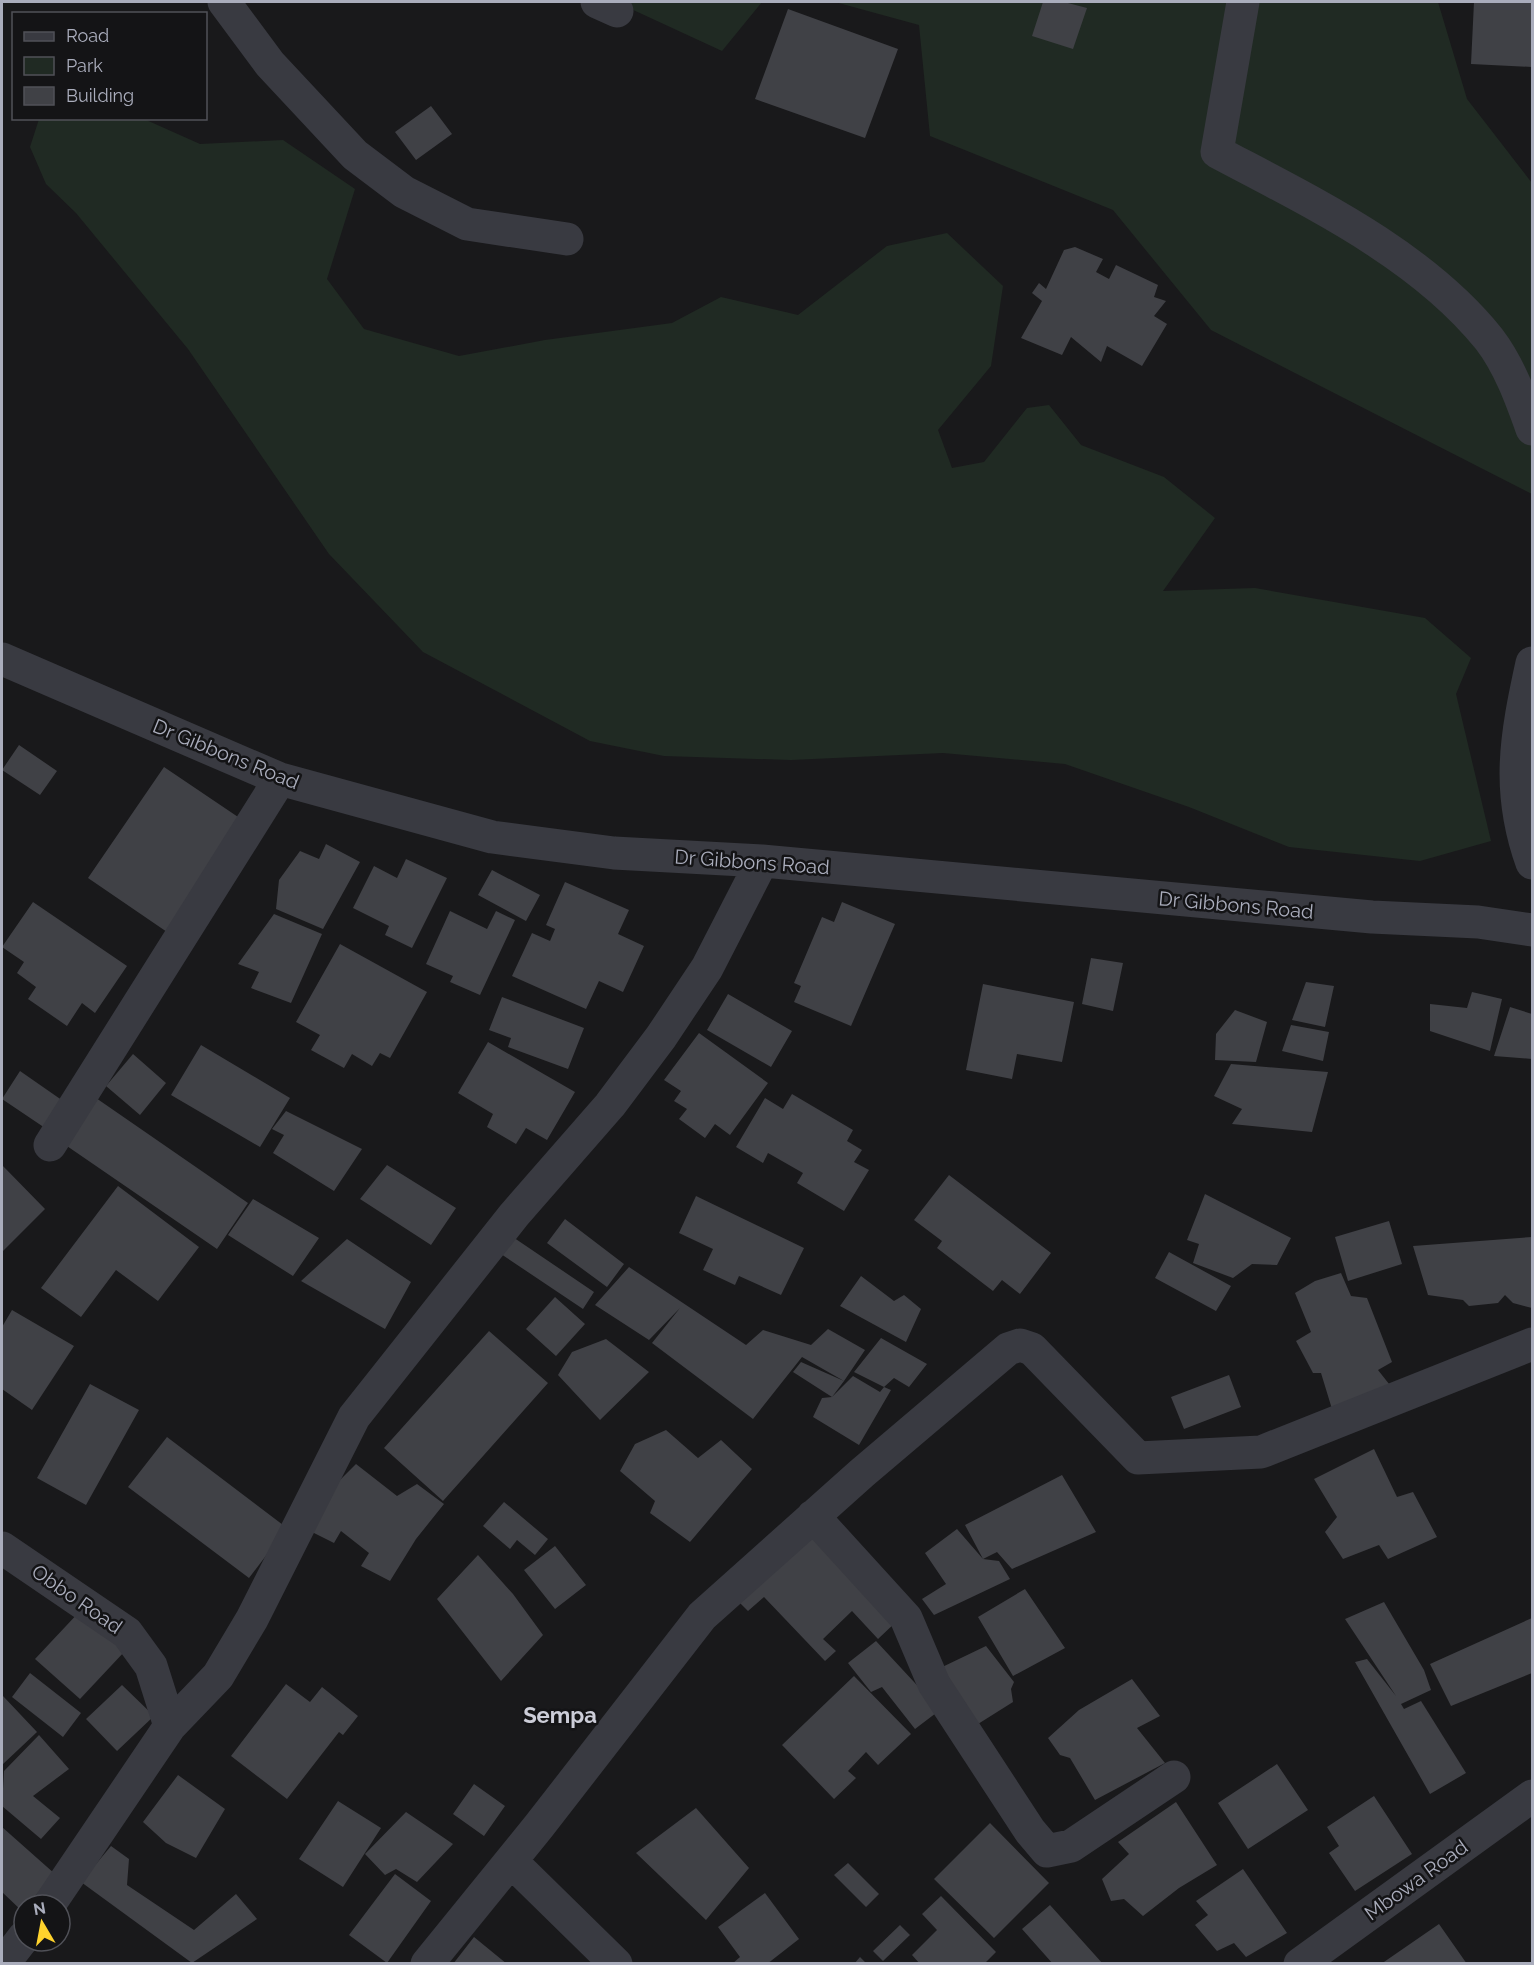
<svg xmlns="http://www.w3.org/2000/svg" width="1534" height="1965" font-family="Raleway,sans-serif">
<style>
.green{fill:#202a23}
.building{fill:#404146}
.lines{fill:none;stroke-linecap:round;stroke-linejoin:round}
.minor{stroke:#393a41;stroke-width:33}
.labels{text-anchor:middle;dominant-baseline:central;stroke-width:5;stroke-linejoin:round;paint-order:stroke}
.street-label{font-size:20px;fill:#aaadbc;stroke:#141416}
.quarter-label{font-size:22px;font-weight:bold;fill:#cccdd8;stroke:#141416}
</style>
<rect width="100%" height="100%" fill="#19191b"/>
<path class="green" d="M616 2H762L722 51Z
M835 2H1438L1467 99 1532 183V494L1211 330 1113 210 930 136 919 25Z
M39 119H144L200 144 283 140 355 189 327 279 364 329 459 356 545 340 672 323 721 297 798 315 887 246 947 233 1003 286 991 366 938 430 952 468 984 462 1027 408 1049 405 1081 445 1164 477 1215 518 1163 591 1255 588 1425 618 1471 658 1456 694 1491 841 1420 861 1289 847 1189 807 1065 764 943 753 791 760 664 756 590 741 423 652 329 554 188 349 76 213 46 184 30 147Z"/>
<path class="building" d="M1043 2H1064L1087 8 1073 49 1032 36Z
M1474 2H1532V67L1471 64Z
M788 9 898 49 865 138 755 99Z
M431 106 452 134 416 160 395 132Z
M1075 247 1103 259 1096 272 1109 279 1116 265 1158 285 1154 297 1166 301 1154 316 1167 324 1142 366 1107 346 1101 362 1071 337 1062 355 1021 338 1042 301 1032 293 1039 283 1046 289 1064 250Z
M19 745 57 771 40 795 2 770Z
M164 767 244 821 167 932 88 878Z
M326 844 360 862 323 929 276 909 279 880 300 851 319 859Z
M406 859 447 878 412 948 385 935 389 926 353 908 374 866 397 878Z
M492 870 540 895 526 921 478 895Z
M565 882 629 910 618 934 644 946 623 992 599 981 586 1009 512 976 532 933 550 941 555 929 546 925Z
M33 902 127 966 95 1013 82 1003 67 1026 28 999 36 987 17 973 24 962 2 947Z
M842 902 895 924 851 1026 794 1002 801 986 794 983 822 917 834 922Z
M450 911 487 929 496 911 515 920 480 995 450 982 453 976 426 964Z
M274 914 322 934 291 1003 251 988 259 972 238 964Z
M340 944 427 992 390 1058 380 1053 372 1066 352 1054 344 1068 311 1050 320 1035 296 1022Z
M1091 958 1123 963 1113 1011 1082 1004Z
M1306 982 1334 986 1325 1027 1292 1020Z
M983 984 1074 1002 1062 1062 1017 1054 1012 1079 966 1070Z
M1472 992 1502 999 1490 1051 1430 1031V1004L1467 1008Z
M728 994 792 1031 771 1067 707 1030Z
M502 997 584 1028 568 1069 508 1047 511 1038 489 1030Z
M1510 1007 1532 1014V1059L1494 1056Z
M1235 1010 1267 1022 1256 1062 1215 1060 1216 1034Z
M1291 1025 1329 1032 1323 1061 1282 1051Z
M699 1033 768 1083 730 1135 715 1124 705 1138 679 1119 687 1109 674 1101 681 1091 664 1080Z
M488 1042 575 1092 547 1140 526 1128 516 1144 487 1127 493 1114 458 1093Z
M201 1045 290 1098 260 1147 171 1095Z
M133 1054 166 1083 140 1115 106 1086Z
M1231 1064 1328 1072 1312 1132 1232 1124 1242 1109 1214 1096Z
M20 1071 66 1103 48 1130 2 1099Z
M792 1094 853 1130 847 1141 862 1150 854 1162 869 1170 844 1211 797 1183 803 1173 768 1153 763 1163 736 1147 765 1098 783 1109Z
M96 1098 248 1203 217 1249 64 1144Z
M286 1111 362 1149 334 1191 273 1153 284 1135 272 1129Z
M2 1165 45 1209 2 1252Z
M387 1165 456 1208 431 1245 360 1199Z
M949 1175 1051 1253 1020 1294 1002 1280 993 1291 937 1248 942 1241 914 1220Z
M118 1186 199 1247 158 1301 116 1270 81 1317 41 1288Z
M1205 1194 1291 1238 1277 1265 1252 1264 1233 1278 1193 1263 1199 1244 1187 1240Z
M696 1196 804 1248 781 1295 739 1276 735 1285 703 1270 713 1249 679 1233Z
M253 1199 319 1238 293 1276 228 1235Z
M565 1219 624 1264 607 1287 547 1243Z
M1389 1221 1402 1264 1348 1281 1335 1237Z
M507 1233 594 1292 583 1309 495 1250Z
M1532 1237V1308L1513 1303 1505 1295 1498 1303 1469 1306 1463 1300 1428 1295 1413 1246Z
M347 1239 411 1282 385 1329 301 1281Z
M1169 1252 1231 1286 1216 1311 1155 1278Z
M629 1267 746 1345 763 1330 811 1345 828 1329 865 1350 844 1381 802 1357 753 1419 652 1343 680 1308 649 1340 595 1305Z
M1341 1273 1351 1296 1367 1298 1392 1362 1378 1370 1393 1389 1332 1409 1321 1373H1313L1296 1341 1311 1332 1295 1293 1315 1281Z
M861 1276 894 1301 904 1295 921 1309 906 1342 840 1306Z
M555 1297 585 1324 556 1356 526 1329Z
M12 1310 74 1346 32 1410 2 1389V1327Z
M489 1331 548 1383 443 1501 384 1448Z
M881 1338 927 1364 909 1387 894 1378 884 1387 854 1372Z
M606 1339 649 1372 600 1420 558 1375 572 1352Z
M801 1362 844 1381 832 1397 793 1372Z
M1229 1375 1241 1407 1184 1429 1171 1397Z
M853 1376 880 1392 884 1387 891 1390 859 1445 813 1417 822 1398 832 1397Z
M90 1384 139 1410 86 1505 37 1478Z
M666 1430 698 1458 721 1440 752 1469 690 1542 650 1513 655 1501 620 1471 635 1444Z
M167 1437 287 1528 249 1578 128 1487Z
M1374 1449 1397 1497 1413 1492 1437 1537 1388 1559 1379 1545 1343 1559 1325 1532 1337 1517 1314 1479Z
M356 1464 397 1496 417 1484 444 1504 416 1539 390 1581 361 1566 369 1553 341 1531 334 1543 304 1528 327 1493Z
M1062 1475 1096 1532 1012 1569 997 1552 983 1559 965 1525Z
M504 1502 548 1539 535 1555 517 1540 510 1549 483 1526Z
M807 1527 897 1621 878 1639 852 1611 823 1639 836 1651 825 1661 764 1597 748 1611 733 1596Z
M957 1529 983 1559 999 1561 1010 1579 934 1615 922 1599 946 1584 925 1553Z
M555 1546 586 1585 555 1609 524 1570Z
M478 1555 513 1594 543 1635 501 1681 437 1599Z
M1025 1589 1065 1648 1013 1676 978 1617Z
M1384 1602 1424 1670 1431 1690 1401 1704 1404 1709 1421 1701 1466 1773 1430 1794 1355 1662 1367 1659 1396 1696 1345 1619Z
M81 1610 125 1651 80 1699 35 1659Z
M1532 1618V1673L1451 1706 1430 1664Z
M876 1641 940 1710 915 1729 882 1687 871 1692 848 1663Z
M986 1646 1014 1682 1011 1689 1013 1702 978 1724 936 1670Z
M30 1673 81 1713 63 1737 12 1697Z
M854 1676 911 1734 878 1765 866 1752 848 1771 856 1778 834 1799 782 1745Z
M1132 1679 1160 1716 1137 1728 1165 1763 1095 1800 1070 1758 1060 1755 1048 1738 1079 1710Z
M286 1684 310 1702 322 1687 358 1716 343 1735 339 1732 287 1799 231 1756Z
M122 1685 154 1716 117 1751 86 1719Z
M3 1696 37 1732 2 1765V1698Z
M39 1735 69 1769 33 1796 60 1818 41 1839 2 1806 4 1771Z
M1277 1764 1308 1810 1248 1849 1218 1803Z
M178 1775 225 1809 196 1858 166 1843 143 1822Z
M474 1784 505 1806 484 1836 453 1814Z
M1374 1796 1412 1854 1355 1891 1329 1853 1339 1846 1327 1827Z
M338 1801 381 1828 343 1887 299 1859Z
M1176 1802 1217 1865 1179 1888 1143 1916 1124 1899 1111 1901 1102 1879 1129 1854 1118 1842Z
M696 1808 749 1868 706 1920 636 1853Z
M406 1812 453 1844 417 1882 396 1869 385 1875 365 1854Z
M990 1823 1049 1883 994 1938 934 1879Z
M2 1827 55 1874 27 1905H24L22 1911 2 1892Z
M111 1846 129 1859 127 1885 194 1930 236 1894 257 1919 192 1963 81 1882Z
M848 1863 879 1894 866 1907 834 1875Z
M1243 1869 1287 1933 1246 1957 1234 1943 1217 1951 1195 1925 1208 1915 1196 1901Z
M395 1874 431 1901 387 1963 349 1935Z
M765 1893 799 1939 767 1964H732L740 1957 718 1927Z
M941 1896 996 1952 984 1964H920L912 1955 937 1930 922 1914Z
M1050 1905 1103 1964H1053L1022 1929Z
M1439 1924 1467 1964H1381Z
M900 1925 910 1935 883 1961 873 1951Z
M474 1937 507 1964H453Z
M860 1957 867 1964H854Z"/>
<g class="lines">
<path class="minor" d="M224 2 270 64 355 155 404 192 467 224 567 239
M597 2 617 11
M1243 2 1217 152C1311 202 1421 254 1489 339 1509 365 1521 398 1532 429
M2 659 280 779 492 837 614 853 762 861 1372 917 1478 922 1532 930
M1532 663C1516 736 1506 791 1532 863
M50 1145 280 779
M813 1516 906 1618 934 1684 1030 1831 1047 1851 1071 1846 1174 1777
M2 1548 127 1633 151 1666 170 1726
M511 1861 616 1964
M49 1905 170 1726 218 1676 252 1619 354 1417 514 1215 610 1105 661 1037 707 968 762 861
M3 1964 24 1937
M427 1964 539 1826 702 1616 862 1473 1008 1349 1020 1345 1032 1349 1138 1458 1261 1452 1532 1344
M1300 1964 1532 1796"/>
</g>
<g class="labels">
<g class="street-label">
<text transform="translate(226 754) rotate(22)">Dr Gibbons Road</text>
<text transform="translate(752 862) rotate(4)">Dr Gibbons Road</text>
<text transform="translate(1236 905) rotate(5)">Dr Gibbons Road</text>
<text transform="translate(77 1599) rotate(35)">Obbo Road</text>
<text transform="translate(1416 1880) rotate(-36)">Mbowa Road</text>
</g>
<g class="quarter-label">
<text x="560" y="1715">Sempa</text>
</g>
</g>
<rect width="1534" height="1965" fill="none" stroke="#aaadbc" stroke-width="6"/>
<rect x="12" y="12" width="195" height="108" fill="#141416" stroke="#505158" stroke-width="1.5"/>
<rect x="24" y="32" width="30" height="9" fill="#393a41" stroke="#505158" stroke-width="1.5"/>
<text x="66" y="42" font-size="18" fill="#aaadbc">Road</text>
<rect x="24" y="57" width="30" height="18" fill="#202a23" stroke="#505158" stroke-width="1.5"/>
<text x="66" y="72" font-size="18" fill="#aaadbc">Park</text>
<rect x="24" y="87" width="30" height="18" fill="#404146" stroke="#505158" stroke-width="1.5"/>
<text x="66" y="102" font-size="18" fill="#aaadbc">Building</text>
<g transform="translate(42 1923) rotate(350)"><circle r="28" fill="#141416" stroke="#505158" stroke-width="1.5"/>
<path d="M0-4.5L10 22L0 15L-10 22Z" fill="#ffd32d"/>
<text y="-9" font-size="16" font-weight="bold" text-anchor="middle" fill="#aaadbc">N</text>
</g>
</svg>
